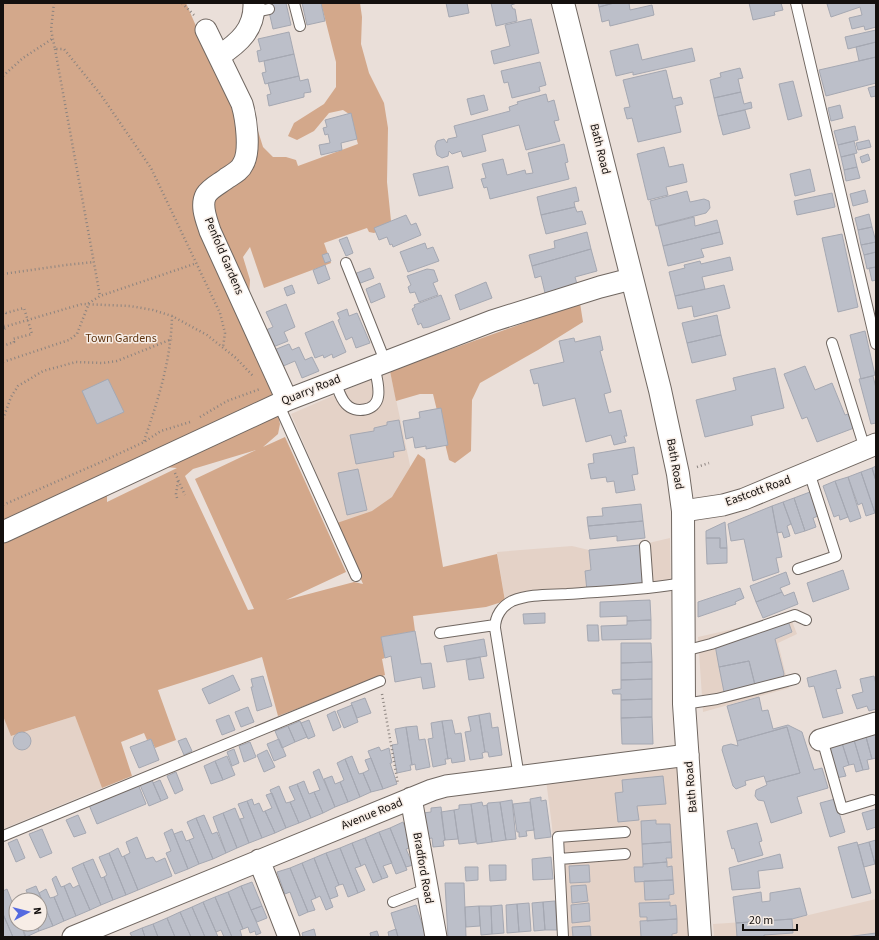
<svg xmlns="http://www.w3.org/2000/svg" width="879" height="940" font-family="'Source Sans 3',sans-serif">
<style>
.built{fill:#e4d2c7}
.green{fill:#d3a88b;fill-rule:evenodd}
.building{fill:#bcbfc9;stroke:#a5a8b2}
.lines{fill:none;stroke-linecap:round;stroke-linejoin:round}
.lane-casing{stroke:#706761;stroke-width:12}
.street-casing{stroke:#706761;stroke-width:23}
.primary-casing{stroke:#706761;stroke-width:24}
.path{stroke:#8b837f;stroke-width:2.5;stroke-dasharray:1 3;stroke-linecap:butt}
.lane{stroke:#fff;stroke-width:10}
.street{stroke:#fff;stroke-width:21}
.primary{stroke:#fff;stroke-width:22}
.labels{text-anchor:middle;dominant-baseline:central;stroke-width:3;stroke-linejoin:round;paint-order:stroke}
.street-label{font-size:12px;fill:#14100e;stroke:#f7ede6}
.park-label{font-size:12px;fill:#5f330e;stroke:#f7ede6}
</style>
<rect width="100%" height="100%" fill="#eadfd9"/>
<path class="built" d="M390 371 432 569 364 585 291 414Z
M670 538 671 590 505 601 497 552 572 546 589 550 640 545Z
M790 616 797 634 778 643 789 688 703 712 698 637Z
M3 716 12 736 75 716 102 788 3 829Z
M678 766 690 937H560L552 826 546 780Z
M876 899V937H714L713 924 792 919Z"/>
<path class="green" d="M3 3H186L218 77 241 114 258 131 263 147 273 157H286L296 160 298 166 358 144 349 114 343 110 329 113 314 131 297 140 288 136 294 123 324 104 336 87V62L321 3H360L362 17 361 44 369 73 384 103 388 128 387 182 391 221 386 228 374 233 369 232 367 228 324 243 331 263 264 288 250 247 243 257 250 280 249 296 280 424 278 434 263 447 285 437 346 572 286 600 354 582 363 584 337 523 372 511 392 497 418 454 425 459 443 567 497 554 505 601 486 607 413 616 415 631 381 637 385 658 382 659 385 675 278 716 262 657 158 690 176 740 155 748 151 739 147 740 144 733 121 742 132 776 102 788 75 716 11 736 3 716ZM256 450 195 479 254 609 248 610 185 476 193 469ZM164 467 177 468 107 502V492Z
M580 303 583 322 538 350 480 383 472 400 471 451 455 463 449 460 433 394H420L396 401 390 371Z"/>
<path class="building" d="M267 3H286L291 25 273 29Z
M302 3H321L325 21 307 25Z
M446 3H467L469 13 449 17Z
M491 3H517L511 5 513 9H515L517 21 496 26Z
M598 3H614L599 7Z
M614 3H629L630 10 652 5 654 15 610 26 609 20 602 22 599 7Z
M749 3H781L783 10 774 12 775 15 753 20Z
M831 3H876V27L865 30 864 26 852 29 849 18 862 15 860 7 831 17 827 4Z
M531 19 539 53 494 64 491 51 510 46 505 25Z
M876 30V42L848 49 845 37Z
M289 32 294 54 259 62 257 51 261 50 258 39Z
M876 42V57L859 61 856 47Z
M638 44 642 60 692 48 695 61 633 75V72L616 76 610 51Z
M294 54 299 76 265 84 262 73 266 72 264 61Z
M876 57V83L826 96 819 70Z
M540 62 546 85 539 87 540 91 512 98 508 82 504 83 501 71Z
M740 68 743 78 738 79 741 92 714 98 710 80 721 77 720 73Z
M666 70 673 99 681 97 683 104 675 106 681 132 638 142 632 118 627 119 624 108 630 107 623 80Z
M299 76 300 81 308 79 311 92 304 93V97L269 106 267 95 271 94 268 83Z
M793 81 802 116 788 120 779 84Z
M876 86V96L871 97 868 88Z
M741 92 744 104 751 102 752 108 718 116 714 98Z
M546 94 548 102 554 100 559 120 554 121 560 141 526 150 519 125 482 135 486 151 463 157 461 151 452 154 449 151 448 156 442 158 437 155 435 146 437 141 444 139 447 143 448 139 457 137 454 126 510 111 509 107 518 104 517 102Z
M484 95 488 110 471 115 467 99Z
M840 105 843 118 831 121 828 108Z
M745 110 750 128 723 135 718 116Z
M351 113 357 139 341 143 342 150 321 155 319 145 330 143 328 134 325 135 323 128 327 127 325 120Z
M855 126 858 140 838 145 834 131Z
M869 140 871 147 858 150 856 143Z
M854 141 857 153 841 157 838 145Z
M564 144 568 162 565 163 569 179 490 199 487 187 484 188 481 179 486 178 482 164 503 159 507 175 525 170 526 174 533 173 528 153Z
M664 147 669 167 683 164 687 182 666 187 668 195 648 200 637 154Z
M854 154 857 167 844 170 841 157Z
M868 154 870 160 862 163 860 157Z
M448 166 453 188 419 196 413 174Z
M857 167 860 178 846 181 844 170Z
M810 169 815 191 795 196 790 174Z
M576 187 579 201 574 202 575 207 541 215 537 197Z
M865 190 868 202 853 206 850 194Z
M687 191 690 202 704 199 709 201 710 208 706 213 656 226 650 201Z
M832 193 835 207 797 215 794 201Z
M575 207 577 212 582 211 586 224 546 234 541 215Z
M869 214 872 227 858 230 855 218Z
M406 215 411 225 416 223 421 235 393 247 392 244 390 245 387 237 379 240 374 228Z
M694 217 695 226 717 220 720 232 663 246 658 226Z
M872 227 876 242 861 245 858 230Z
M587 232 591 249 532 266 529 255 555 248 554 241Z
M720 232 723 244 701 249 704 257 668 266 663 246Z
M842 234 858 307 838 312 822 238Z
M347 237 353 253 346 256 339 240Z
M876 242V252L864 255 861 245Z
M425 243 427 249 433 247 439 261 408 272 400 252Z
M591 249 597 271 575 277 577 284 545 293 541 276 535 278 532 266Z
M876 252V267L867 269 864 255Z
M328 253 331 261 325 263 322 255Z
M730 257 733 270 702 277 705 289 675 296 669 272 685 268 684 265 700 261 701 264Z
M325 265 330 279 318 284 313 270Z
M876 267V280L872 281 869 268Z
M370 268 374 278 358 284 354 274Z
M427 269 434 270 438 281 433 283 438 295 419 302 415 292 410 293 408 287 411 285 407 276Z
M486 282 492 298 460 310 455 295Z
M380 283 385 297 371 303 366 289Z
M292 285 295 293 287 296 284 288Z
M724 285 730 308 694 317 692 306 678 309 675 296Z
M441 295 450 319 429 327 423 328 421 323 418 325 412 309 415 307 414 305Z
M286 304 295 327 284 332 288 341 273 347 266 330 273 327 266 312Z
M347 309 349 316 357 313 370 343 356 348 352 337 346 340 338 320 340 319 337 313Z
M717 315 721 335 687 343 682 323Z
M333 321 346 352 333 358 332 354 324 358 323 355 315 358 305 333Z
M865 331 875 375 861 379 850 335Z
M721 335 726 355 692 363 687 343Z
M600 336 603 350 600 351 611 392 604 394 609 413 621 410 627 436H624L626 442 614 445 611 435 586 442 575 398 543 406 538 383 534 384 530 370 564 362 559 341 574 338 575 342Z
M289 344 292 350 299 347 305 360 312 357 319 371 302 378 295 361 281 367 274 350Z
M805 366 815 390 832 383 845 415 848 414 854 428 817 442 807 417 802 419 784 374Z
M775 368 784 408 751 416 753 425 705 437 696 400 736 390 733 378Z
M873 376 876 388V423L871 424 859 379Z
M108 379 124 412 97 424 82 391Z
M441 408 448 445 426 449V446L415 448 413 437 406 439 403 421 420 418 419 412Z
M399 420 405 450 393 452 394 457 356 464 350 435 374 431V428L387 425V422Z
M634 447 638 474 632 475 635 490 616 493 614 481 607 482 606 477 591 479 588 464 594 463 593 454Z
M876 466V481L872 468Z
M872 468 876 481 875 513 861 472Z
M358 469 367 510 347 515 338 473Z
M861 472 875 513 866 516 862 503 858 505 848 477Z
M848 477 861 518 850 522 835 481Z
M835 481 848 517 840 520 839 515 834 517 823 486Z
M810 492 818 516 813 518 816 527 805 531 794 498Z
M794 498 805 531 795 534 783 502Z
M783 502 791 524 787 526 790 536 784 538 782 532 777 533 772 506Z
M641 504 643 521 588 526 587 517 603 516 602 508Z
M772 506 782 557 776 558 779 572 753 581 744 539 731 541 728 524Z
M643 521 645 538 617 541V536L590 539 588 526Z
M725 522 727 548H720V538H706V531Z
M706 538H720V548H727V563L707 564Z
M640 545 644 586 587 591 585 571 591 570 589 550Z
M843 570 849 589 813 602 807 583Z
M786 572 790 584 780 588 782 592 756 602 750 586Z
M740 588 744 598 735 602 736 604 698 617V602Z
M782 592 784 596 794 592 798 604 763 618 756 602Z
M650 600 651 620 627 621V616L600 617V602Z
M545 613V623L524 624 523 614Z
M651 620V639L602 640 601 626 627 625V621Z
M788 621 792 632 775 639 784 674 782 679 755 685 749 661 719 667 715 645 746 638Z
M587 625H598L599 641H588Z
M415 631 421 664 431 663 435 687 423 689 421 677 395 682 391 656 385 658 381 637Z
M484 639 487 656 447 662 444 646Z
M621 643H651L652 662 621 663Z
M480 657 484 678 469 680 466 660Z
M749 661 755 685 724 692 719 667Z
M652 662V679L621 680V663Z
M836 670 841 688 836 689 843 713 823 718 814 686 809 687 807 678Z
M233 675 240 690 209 704 202 689Z
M263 676 272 706 257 711 251 687H253L251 679Z
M874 676 876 684V709L869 711 867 706 857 709 852 695 863 692 860 679Z
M652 679V699L621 700V694H613L612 690 621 689V680Z
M759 697 762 711 768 710 773 729 788 725 802 732 814 770 822 768 828 788 797 797 802 813 771 823 764 801 758 800 755 796 756 790 767 785 766 782 800 773 787 727 737 741 727 706Z
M365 698 371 713 357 718 351 703Z
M652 699V717L621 718V700Z
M352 705 358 722 344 728 337 711Z
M248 707 254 722 241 727 235 712Z
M335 711 341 727 333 731 327 715Z
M490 713 492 728 498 727 502 755 489 757 488 752H485L479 715Z
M229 715 235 730 222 735 216 720Z
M479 715 485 752 482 753 483 758 470 760 465 732 471 731 468 717Z
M652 717 653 744H622L621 718Z
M309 720 315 736 308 739 301 723Z
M452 720 455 734 461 733 465 761 452 763 451 758 448 759 442 721Z
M300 721 307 737 295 742 288 726Z
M442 721 448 759H445L446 764 433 767 428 739 433 738 431 723Z
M288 726 295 742 282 748 275 731Z
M417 726 419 740 425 739 430 767 416 770 415 764 412 765 406 727Z
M406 727 412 765H410L411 770 397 773 392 745 398 744 395 729Z
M787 727 800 773 766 782 764 776 745 781 746 785 736 789 733 786 722 750 723 746 731 744 738 746 737 741Z
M13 741a9 9 0 1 1 18 0a9 9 0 1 1-18 0Z
M876 734V758L872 759 866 737Z
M866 737 872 759 867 760 869 769 863 770 854 740Z
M186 738 192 751 184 755 178 741Z
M151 739 159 760 139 768 130 747Z
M279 739 286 756 274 761 267 744Z
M854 740 863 770 856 772 854 764 849 765 842 743Z
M250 742 256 757 244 762 239 746Z
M842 743 849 765 843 767 846 776 836 778 827 748Z
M379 747 381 751 389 748 392 763H390L397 784 383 789 368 751Z
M234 749 239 763 232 766 227 752Z
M267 750 275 767 264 772 257 755Z
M227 756 235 775 223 780 215 761Z
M352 756 359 774 363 773 371 792 360 797 345 759Z
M371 758 383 789 371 792 363 773 369 770 365 760Z
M345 759 360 797 348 802 340 782 344 780 337 763Z
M215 761 223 780 211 784 204 766Z
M319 769 335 807 323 813 314 792 320 790 313 772Z
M176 772 183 790 175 794 167 776Z
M332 776 335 784 340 782 348 802 335 807 324 779Z
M663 776 666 804 637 806 639 820 618 822 615 793 623 792 622 780Z
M152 780 161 801 149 806 140 785Z
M160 780 168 798 161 801 153 783Z
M304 781 309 794 314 792 323 813 311 818 297 784Z
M138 784 146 804 97 824 89 805Z
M297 784 311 818 299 823 290 802 295 800 289 787Z
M279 786 286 803 290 802 299 823 286 828 270 790Z
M272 793 286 828 275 833 265 811 272 808 266 795Z
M541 797V801L546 800 551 837 535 839 530 799Z
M252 799 254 805 259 803 263 812 265 811 275 833 262 838 247 801Z
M835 799 845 832 830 837 820 803Z
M512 800 516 839 506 840 500 802Z
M247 801 262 838 249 843 240 819 244 818 238 804Z
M482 802 483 806 487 805 492 842 477 844 471 804Z
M500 802 506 840 492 842 487 805 488 803Z
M530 802 534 830 526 831 527 836 519 837V832H517L513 804Z
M471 804 476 842 459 844 454 810 459 809V805Z
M441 807 445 840 443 841 444 846 433 847 432 838 427 839 423 813 431 812V808Z
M235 808 249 843 237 848 223 813Z
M876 809V827L867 830 862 813Z
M454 810 458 839 445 840 441 812Z
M223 813 237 848 226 853 213 817Z
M78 815 86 833 74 837 66 820Z
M204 815 212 834 217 832 226 853 213 859 196 818Z
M196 818 213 859 199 864 189 840 194 838 187 822Z
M656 820V824H670L671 842 642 844 641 821Z
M403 822 413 847 406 849 413 865 406 867 390 828Z
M757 823 762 841 759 842 763 855 738 862 734 848 732 849 727 831Z
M390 828 407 870 396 874 379 832Z
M42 829 52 853 40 858 29 834Z
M172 829 188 869 175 874 166 853 171 851 164 833Z
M182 831 186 841 189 840 199 864 188 869 174 834Z
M379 832 392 863 383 866 388 877 382 879 365 838Z
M137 837 146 859 153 857 156 862 165 858 172 876 138 890 124 856 130 853 126 842Z
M365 838 382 879 373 883 365 864 361 866 352 843Z
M17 839 25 858 16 862 8 843Z
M876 840V864H875L869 842Z
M671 842 672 858H666L667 862 643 864 642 844Z
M857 842 871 893 852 898 838 847Z
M869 842 875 864 864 867 858 845Z
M352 843 361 866 355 868 365 890 358 893 340 848Z
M118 848 122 857 124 856 138 890 126 895 109 853Z
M340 848 358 893 348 897 343 884 339 885 326 853Z
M109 853 126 895 113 900 104 877 107 875 99 857Z
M326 853 339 885 335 887 338 896 330 899 314 858Z
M780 854 783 868 758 871 760 888 732 890 729 868Z
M551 857 553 879 533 880 532 859Z
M314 858 333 907 326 910 320 896 316 898 302 863Z
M93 859 101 878 104 877 113 900 101 905 83 863Z
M667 862V867L672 866 673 880 635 882 634 867H643V864Z
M83 863 101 905 90 910 72 868Z
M302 863 316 898 311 900 315 910 308 912 290 868Z
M489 865H506V880L490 881Z
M589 865 590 882 570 883 569 866Z
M465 867H478V880L466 881Z
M290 868 308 912 299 916 290 892 285 894 277 872Z
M56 876 61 887 64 886 76 916 64 921 54 897 58 895 52 879Z
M673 880 674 894 669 895V899L645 900 644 881Z
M252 882 262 906 251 910 241 886Z
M70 883 73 888 79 885 90 910 76 916 64 886Z
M445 883H464L466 937H448Z
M586 885 588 901 572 903 571 886Z
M36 886 53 926 39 931 36 924H40V900H30L26 890Z
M241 886 261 933 256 935 255 931 250 933 248 927 243 929 228 892Z
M800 888 807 915 792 919 736 923 733 897 761 892 762 902 770 901V893Z
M7 889 16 912V924H21L25 937H13L3 914V891Z
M46 889 50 898 54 897 64 921 53 926 39 893Z
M228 892 243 929 240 930 242 937H232L215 897Z
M215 897 232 937H224L221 930 216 932 203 902Z
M555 901 557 930H545L543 902Z
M203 902 216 932 218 937H205L192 907Z
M543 902 545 930 534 931 532 903Z
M670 902V906L676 905 677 919 647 921V917H640L639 903Z
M529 903 531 931 519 932 517 904Z
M589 903 590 921 572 923 571 905Z
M517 904 519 932 507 933 506 905Z
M416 905 426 937H398L391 913Z
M502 905 504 933 492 934 491 906Z
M262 906 267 918 257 922 251 910Z
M479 906H491L492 934 481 935Z
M479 906 480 926 466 927 465 907Z
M192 907 205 937H191L180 912Z
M180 912 191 937H175L167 918Z
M3 914 13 937H3Z
M167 918 175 937H158L153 924Z
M677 919V933L672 934V937H641L640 921Z
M792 919 793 933 764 935V937H737L736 923Z
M21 924H36L39 931 26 937Z
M153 924 158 937H145L142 928Z
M590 926 591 937H573L572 927Z
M142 928 145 937H132L130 933Z
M314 929 316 937H303L302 933Z
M396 929 398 937H389L388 932Z
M377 931 379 937H371L370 933Z
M876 933V937H846Z"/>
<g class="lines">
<defs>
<path id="lane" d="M294 3 300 26
M796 3 876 344
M254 12 269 9
M346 263 385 361
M832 343 865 449
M335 381C338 388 340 398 346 404 355 414 376 411 378 397 380 387 376 375 374 366
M278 403 356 576
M645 546 648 588
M798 569 836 556 809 472
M440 633 495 625
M684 651 711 644 795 615 806 620
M684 704 717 699 795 679
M822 739 842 809 872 800
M519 777 495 628C495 616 502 606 512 601 529 594 549 595 567 594 605 591 645 590 683 583
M3 836 380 681
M559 859 625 854
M393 902 426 889
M563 937 558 837 625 832"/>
<path id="street" d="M206 30 242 104C246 118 251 151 243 164 240 171 233 174 227 178 221 183 210 188 206 195 200 206 207 221 210 231L287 400
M219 56C239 43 255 29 254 3
M683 511 723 505 744 499 876 444
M3 532 287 400 492 321 600 287 631 279
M820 740 876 723
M411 798 436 937
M259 860 289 937
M73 937 432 790 446 786 688 755"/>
<path id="primary" d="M563 3 660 390 678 474 683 511 684 704 700 937"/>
</defs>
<use href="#lane" class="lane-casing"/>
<use href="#street" class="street-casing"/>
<use href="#primary" class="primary-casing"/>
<path class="path" d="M54 3 51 30 55 49H64L101 95 151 168 220 313 225 333 223 347
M182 3 194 15
M55 49 100 296
M3 76 23 58 52 39
M3 274 66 265 94 262
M3 311H5L6 313 24 308 32 334 13 339 14 342 3 346
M3 325 5 328 3 332
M4 327 82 304 130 306 153 310 172 316 207 335 236 358 254 377
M3 362 69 340 77 334 89 303 100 296 197 263
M200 417 227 401 260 389
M3 419 11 397 18 386 43 371 76 362 103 363 117 361 172 339
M144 441C158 400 171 361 172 316
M697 467 709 463
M175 473 185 495
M177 498 176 494 178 481
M3 505 99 463 144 442 161 431 190 422
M382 694 398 784"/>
<use href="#lane" class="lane"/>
<use href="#street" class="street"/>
<use href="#primary" class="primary"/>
</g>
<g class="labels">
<g class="street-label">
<text transform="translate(600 149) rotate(76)">Bath Road</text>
<text transform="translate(224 256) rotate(67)">Penfold Gardens</text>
<text transform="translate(311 390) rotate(-22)">Quarry Road</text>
<text transform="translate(675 464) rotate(80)">Bath Road</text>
<text transform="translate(758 491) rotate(-20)">Eastcott Road</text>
<text transform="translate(691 787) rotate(-95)">Bath Road</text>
<text transform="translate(372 814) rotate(-22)">Avenue Road</text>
<text transform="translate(423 868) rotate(80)">Bradford Road</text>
</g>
<g class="park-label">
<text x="121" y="338">Town Gardens</text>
</g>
</g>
<rect width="879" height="940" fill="none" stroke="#14100e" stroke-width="8"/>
<g transform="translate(28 912) rotate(83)"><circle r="19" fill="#f7ede6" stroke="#9c9590"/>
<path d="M0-3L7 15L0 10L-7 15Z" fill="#556ae0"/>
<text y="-6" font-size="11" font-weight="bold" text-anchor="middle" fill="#14100e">N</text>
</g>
<path d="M743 924v6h54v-6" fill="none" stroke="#14100e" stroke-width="2"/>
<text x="749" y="924" font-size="12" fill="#14100e" stroke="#f7ede6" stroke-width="3" paint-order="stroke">20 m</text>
</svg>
